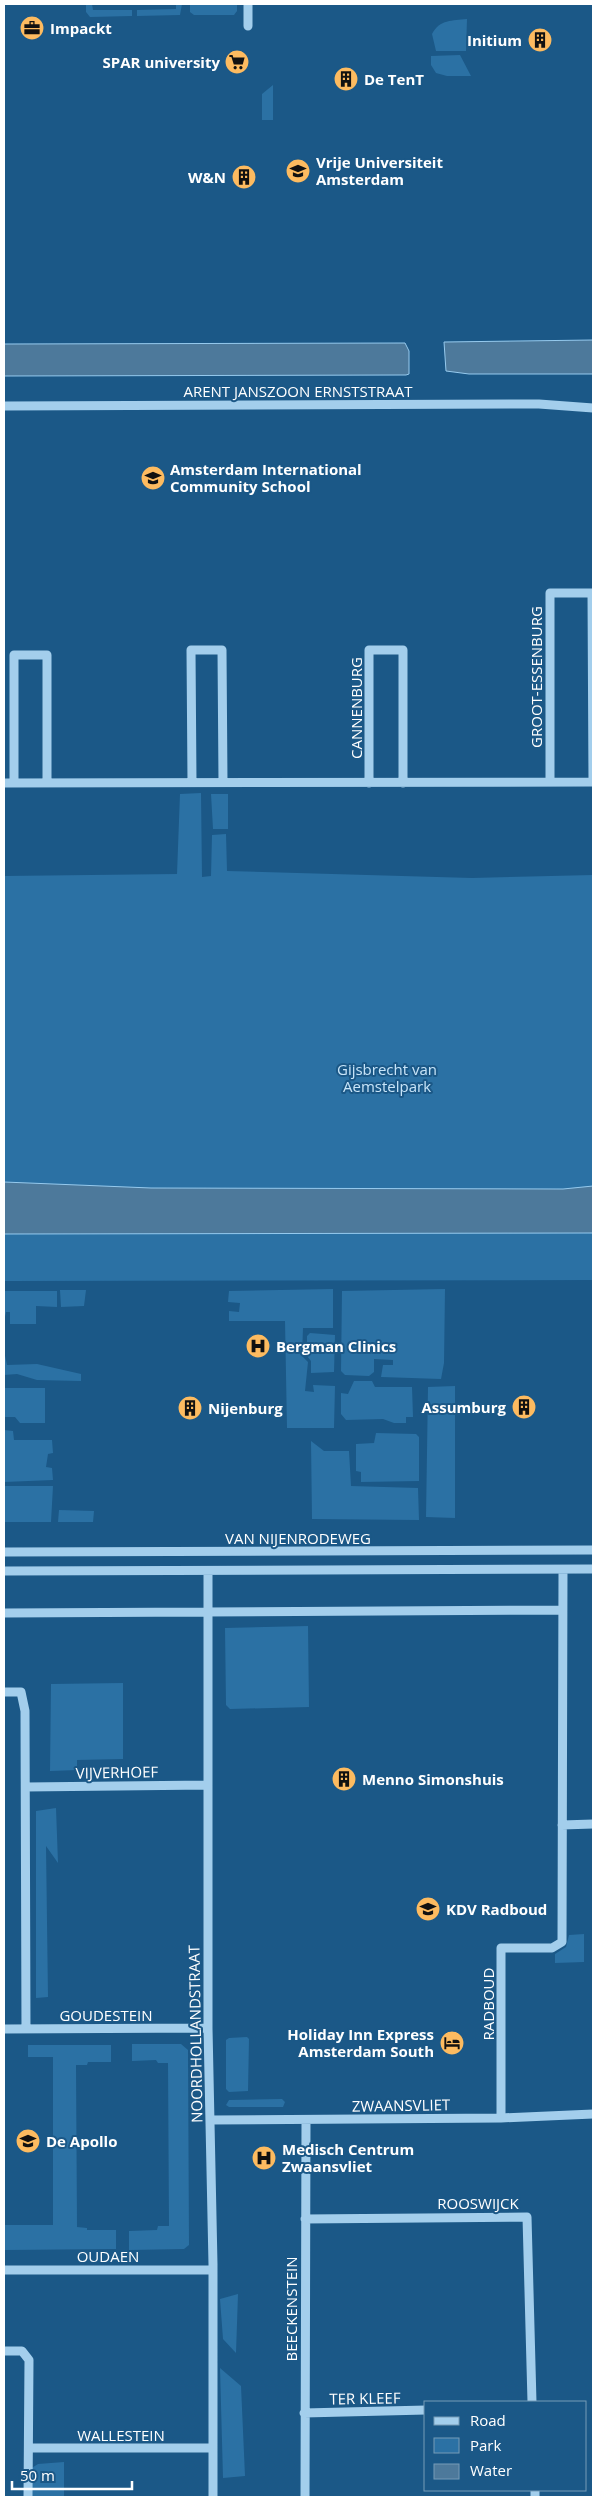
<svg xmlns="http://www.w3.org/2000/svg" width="597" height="2501" font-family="'Open Sans',sans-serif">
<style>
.green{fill:#2b71a4}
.water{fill:#4d799b;stroke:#96caee}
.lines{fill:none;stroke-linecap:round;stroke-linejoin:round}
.minor{stroke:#a3ceec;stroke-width:9}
.labels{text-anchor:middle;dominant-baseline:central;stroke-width:4;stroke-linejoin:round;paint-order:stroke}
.poi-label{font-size:15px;font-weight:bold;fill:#fff;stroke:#1b5887;text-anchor:start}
.street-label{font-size:15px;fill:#fff;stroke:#1b5887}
.park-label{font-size:15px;fill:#c8e5f9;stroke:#1b5887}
</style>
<rect width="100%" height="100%" fill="#1b5887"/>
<path class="green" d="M86 4H92L93 10H132V16L90 17 86 12Z
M176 4H182L180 15 137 16V10L176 9Z
M190 4H237V11L234 15H194L190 12Z
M467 19 466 51H436L432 34C440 19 452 21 467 19Z
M460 55 471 76H447L436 73 431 65V56Z
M273 85V120H262V94Z
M201 793 202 877 211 876 212 835 226 834 227 871 472 878 593 875V1280L4 1281V876L177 874 180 794Z
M211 794H228V829H213Z
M333 1289V1328H303L302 1356 308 1362 305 1391 314 1392 313 1385 335 1386 334 1428H287L285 1321H229V1311L239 1312 240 1303 228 1302 229 1291Z
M445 1289 444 1363 441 1379 381 1377 383 1365H393V1360L374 1359V1372L369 1376 345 1375 341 1371 342 1291Z
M60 1290H86L84 1306 61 1307Z
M4 1291H57V1307L36 1306V1324H10V1312H6L4 1322Z
M310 1333 335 1335 334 1372 311 1373V1361L307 1356V1336Z
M4 1351 7 1365 37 1364 81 1374V1381L37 1380 17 1374 4 1375Z
M354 1381H372L375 1387H412L413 1417H406V1423H394L383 1419 346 1420 341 1414V1393L348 1394Z
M455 1386V1518L426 1517 428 1387Z
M4 1388H45V1423H20L15 1417H4Z
M4 1430 13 1431 14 1440H52L53 1453 48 1454 46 1467 52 1468 53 1480 4 1482Z
M376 1433 416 1434 419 1437V1481L361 1482V1472L356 1471V1444L374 1443Z
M311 1441 324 1451H349L351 1486 418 1488 419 1520 312 1519Z
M4 1486H53L51 1522H4Z
M59 1510 94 1511 93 1522H58Z
M308 1626 309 1707 230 1709 226 1705 225 1628Z
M123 1683V1759L77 1760V1770L50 1771 51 1684Z
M56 1808 58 1863 46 1846 48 1997 36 1998V1811Z
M584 1934V1962L555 1963V1954L566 1947 569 1935Z
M247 2037 249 2039 248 2091 229 2092 226 2089V2040L229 2038Z
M132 2044H181L188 2050 189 2245 184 2249 129 2250V2231L157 2230 158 2226H169L168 2063H158L156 2060 132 2061Z
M28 2045H111V2062H88L87 2065H76L77 2227 87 2228V2230H116V2249L5 2250V2225H53V2057H28Z
M282 2099 285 2102 283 2107H229L226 2105 229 2100Z
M238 2294 236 2353 223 2339 220 2299Z
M220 2368 241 2386 245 2476 223 2478Z
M64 2462V2497H29L30 2469 38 2464Z"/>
<path class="water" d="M593 340V374H469L446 371 444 342Z
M405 343 409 351V374L406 375 4 376V344Z
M4 1182 151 1188 563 1189 593 1186V1233L4 1234Z"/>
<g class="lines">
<path class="minor" d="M248 4V26
M4 406 539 404 593 408
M192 782 191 650H222L223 782
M550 782V593H592L593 782
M4 783 593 782
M14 783V655H47V783
M369 783V650H403V783
M4 1552 593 1550
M4 1571 593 1569
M208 1571V2028L213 2264V2497
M4 1613 562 1610
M4 1692H21L25 1711 26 2029
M26 1787 208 1785
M562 1825 593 1824
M4 2029 208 2028
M501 2118V1948H552L562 1942 563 1570
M210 2120 501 2118 593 2114
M305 2219 527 2217 532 2402
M4 2270H213
M4 2351H22L29 2360 28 2497
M304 2413 426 2410
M29 2448H212
M535 2490V2497
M305 2497 306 2120"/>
</g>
<defs>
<symbol id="office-disc" viewBox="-11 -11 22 22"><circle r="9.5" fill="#fdbb60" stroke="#1b5887"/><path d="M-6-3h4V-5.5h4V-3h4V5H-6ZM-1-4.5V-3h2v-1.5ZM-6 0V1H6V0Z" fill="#111"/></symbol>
<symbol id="building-disc" viewBox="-11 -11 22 22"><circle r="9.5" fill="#fdbb60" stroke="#1b5887"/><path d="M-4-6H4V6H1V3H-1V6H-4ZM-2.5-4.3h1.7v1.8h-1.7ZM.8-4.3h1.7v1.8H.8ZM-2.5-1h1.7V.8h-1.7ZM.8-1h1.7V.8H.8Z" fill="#111"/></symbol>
<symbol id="supermarket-disc" viewBox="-11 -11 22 22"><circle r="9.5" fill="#fdbb60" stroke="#1b5887"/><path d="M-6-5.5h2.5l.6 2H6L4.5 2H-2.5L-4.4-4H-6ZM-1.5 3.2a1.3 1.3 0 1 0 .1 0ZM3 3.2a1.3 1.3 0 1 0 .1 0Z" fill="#111"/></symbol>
<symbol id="university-disc" viewBox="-11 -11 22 22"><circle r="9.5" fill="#fdbb60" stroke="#1b5887"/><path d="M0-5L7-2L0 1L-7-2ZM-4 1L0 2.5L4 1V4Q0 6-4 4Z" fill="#111"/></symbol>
<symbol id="school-disc" viewBox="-11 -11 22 22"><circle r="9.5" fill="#fdbb60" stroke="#1b5887"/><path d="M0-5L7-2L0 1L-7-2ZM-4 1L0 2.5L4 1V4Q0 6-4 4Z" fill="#111"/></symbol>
<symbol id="hospital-disc" viewBox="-11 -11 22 22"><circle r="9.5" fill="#fdbb60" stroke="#1b5887"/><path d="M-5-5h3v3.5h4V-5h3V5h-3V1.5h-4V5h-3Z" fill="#111"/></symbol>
<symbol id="hotel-disc" viewBox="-11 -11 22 22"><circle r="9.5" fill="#fdbb60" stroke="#1b5887"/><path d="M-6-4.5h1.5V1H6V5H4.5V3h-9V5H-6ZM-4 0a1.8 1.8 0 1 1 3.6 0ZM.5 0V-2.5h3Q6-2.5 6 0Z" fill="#111"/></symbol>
</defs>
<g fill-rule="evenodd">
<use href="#office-disc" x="18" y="14" width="28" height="28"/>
<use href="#building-disc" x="526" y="26" width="28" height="28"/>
<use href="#supermarket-disc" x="223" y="48" width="28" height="28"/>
<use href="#building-disc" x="332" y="65" width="28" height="28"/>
<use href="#university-disc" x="284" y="157" width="28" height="28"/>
<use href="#building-disc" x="230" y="163" width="28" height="28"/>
<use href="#school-disc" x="139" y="464" width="28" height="28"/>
<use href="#hospital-disc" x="244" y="1332" width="28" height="28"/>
<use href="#building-disc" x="510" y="1393" width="28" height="28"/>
<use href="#building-disc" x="176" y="1394" width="28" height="28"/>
<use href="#building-disc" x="330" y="1765" width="28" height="28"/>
<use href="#school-disc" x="414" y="1895" width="28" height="28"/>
<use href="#hotel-disc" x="438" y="2029" width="28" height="28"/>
<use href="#school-disc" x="14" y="2127" width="28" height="28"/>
<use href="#hospital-disc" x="250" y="2144" width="28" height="28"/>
</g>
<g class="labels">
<g class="poi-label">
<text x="50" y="28">Impackt</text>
<text x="522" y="40" text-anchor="end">Initium</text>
<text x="220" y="62" text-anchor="end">SPAR university</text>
<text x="364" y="79">De TenT</text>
<text x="316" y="162">Vrije Universiteit<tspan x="316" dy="17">Amsterdam</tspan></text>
<text x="226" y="177" text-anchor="end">W&amp;N</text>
<text x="170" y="469">Amsterdam International<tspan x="170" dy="17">Community School</tspan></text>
<text x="276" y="1346">Bergman Clinics</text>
<text x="506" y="1407" text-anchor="end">Assumburg</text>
<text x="208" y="1408">Nijenburg</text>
<text x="362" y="1779">Menno Simonshuis</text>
<text x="446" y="1909">KDV Radboud</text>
<text x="434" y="2034" text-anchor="end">Holiday Inn Express<tspan x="434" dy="17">Amsterdam South</tspan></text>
<text x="46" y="2141">De Apollo</text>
<text x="282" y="2149">Medisch Centrum<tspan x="282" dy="17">Zwaansvliet</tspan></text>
</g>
<g class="street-label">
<text x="298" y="391">ARENT JANSZOON ERNSTSTRAAT</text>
<text transform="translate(536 677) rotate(-90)">GROOT-ESSENBURG</text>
<text transform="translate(356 708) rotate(-90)">CANNENBURG</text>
<text x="298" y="1538">VAN NIJENRODEWEG</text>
<text transform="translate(117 1772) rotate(-1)">VIJVERHOEF</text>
<text transform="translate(488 2004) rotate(-90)">RADBOUD</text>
<text x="106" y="2015">GOUDESTEIN</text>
<text transform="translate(195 2034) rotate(-91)">NOORDHOLLANDSTRAAT</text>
<text transform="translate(401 2105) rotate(-1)">ZWAANSVLIET</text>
<text x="478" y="2203">ROOSWIJCK</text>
<text x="108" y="2256">OUDAEN</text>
<text transform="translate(291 2309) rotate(-90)">BEECKENSTEIN</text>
<text transform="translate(365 2398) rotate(-1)">TER KLEEF</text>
<text x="121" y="2435">WALLESTEIN</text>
</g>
<g class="park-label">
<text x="387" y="1069">Gijsbrecht van<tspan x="387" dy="17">Aemstelpark</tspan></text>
</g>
</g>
<rect width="597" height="2501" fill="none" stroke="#ffffff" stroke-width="10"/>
<rect x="424" y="2401" width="162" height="90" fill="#1b5887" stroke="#769bb7"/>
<rect x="434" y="2417" width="25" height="8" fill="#a3ceec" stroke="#769bb7"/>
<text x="470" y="2426" font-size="15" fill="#ffffff">Road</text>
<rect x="434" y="2438" width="25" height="15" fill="#2b71a4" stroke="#769bb7"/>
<text x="470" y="2451" font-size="15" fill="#ffffff">Park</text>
<rect x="434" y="2464" width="25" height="15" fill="#4d799b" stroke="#769bb7"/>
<text x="470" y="2476" font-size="15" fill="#ffffff">Water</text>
<path d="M12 2481v8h120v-8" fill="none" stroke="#ffffff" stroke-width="2.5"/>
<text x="20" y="2481" font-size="15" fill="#ffffff" stroke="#1b5887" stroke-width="4" paint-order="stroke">50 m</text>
</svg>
